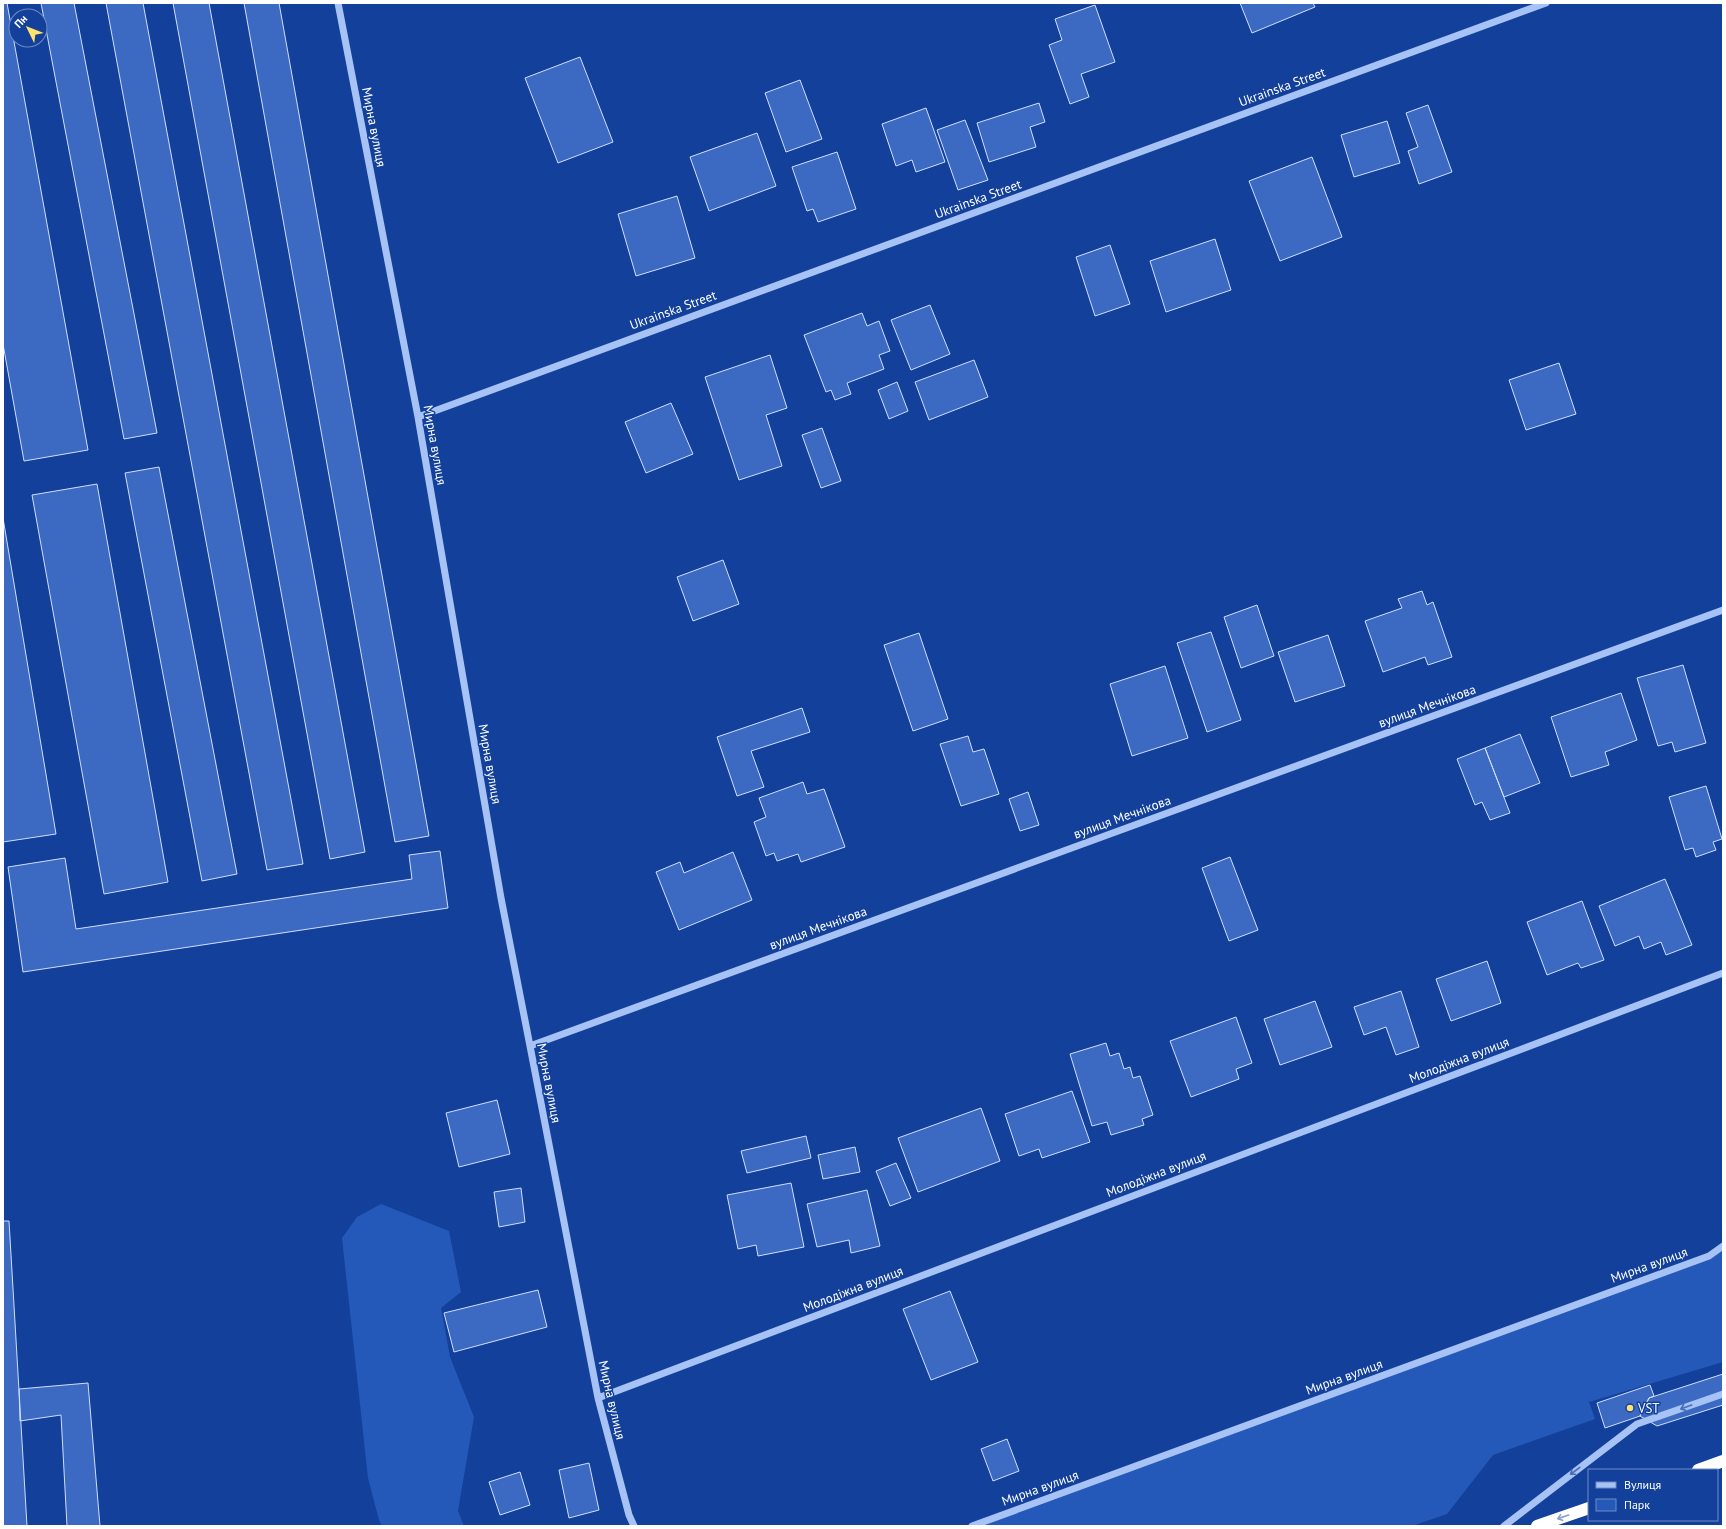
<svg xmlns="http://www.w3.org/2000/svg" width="1726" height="1529" font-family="'PT Sans',sans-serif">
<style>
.green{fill:#2559b9}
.building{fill:#3c69c2;stroke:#cfdffd}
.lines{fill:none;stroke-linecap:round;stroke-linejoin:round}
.minor{stroke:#a7c2f4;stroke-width:7}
.highway{stroke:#fff;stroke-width:12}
.oneway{stroke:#476eba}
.oneway2{stroke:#89a0cd}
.poi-dot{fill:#ffe36a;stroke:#13409b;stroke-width:1.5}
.labels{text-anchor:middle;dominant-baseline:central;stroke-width:3;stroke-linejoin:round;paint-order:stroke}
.street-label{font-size:13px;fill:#fff;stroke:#13409b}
.poi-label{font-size:13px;fill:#fff;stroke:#13409b;text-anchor:start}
</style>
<rect width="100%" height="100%" fill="#13409b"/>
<path class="green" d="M381 1204 449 1231 461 1292 441 1308 450 1357 474 1417 458 1511 464 1526H382L379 1520 368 1478 342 1238 357 1217Z
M1723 1246V1362L1589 1402 1595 1419 1493 1455 1447 1514 1412 1526H972L1709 1256Z"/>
<path class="building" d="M3 3H7L88 450 24 461 3 344Z
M41 3H74L157 433 124 439Z
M106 3H143L303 864 267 870Z
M173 3H209L365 852 330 859Z
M244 3H279L429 836 395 842Z
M1240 3H1313L1315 7 1252 33Z
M1095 5 1115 62 1081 74 1089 97 1070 104 1049 45 1062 40 1055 19Z
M580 57 613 142 558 163 525 78Z
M800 80 822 139 786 152 765 93Z
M1039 103 1045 122 1030 127 1036 147 989 162 977 123Z
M1428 105 1452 172 1419 184 1408 151 1418 147 1406 113Z
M926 108 945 162 916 172 912 160 896 166 882 124Z
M965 120 988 180 958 190 937 130Z
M1387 121 1400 163 1354 177 1341 135Z
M757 133 776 186 709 211 690 157Z
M837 152 856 209 818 222 813 209 807 211 792 167Z
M1312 157 1342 237 1280 261 1249 181Z
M677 196 695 258 636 276 618 214Z
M1215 239 1231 290 1166 312 1150 261Z
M1110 245 1130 304 1095 316 1076 257Z
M930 305 950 354 911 370 891 320Z
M862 313 867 326 879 321 890 351 879 355 884 369 847 383 851 394 835 400 831 390 826 392 804 335Z
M770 355 787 408 766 415 782 466 739 480 705 377Z
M974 360 988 397 929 420 915 382Z
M1559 363 1576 414 1526 430 1509 380Z
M897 382 908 411 889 419 878 390Z
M671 403 693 454 646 473 625 422Z
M822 428 841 481 821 488 802 435Z
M159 467 237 874 202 881 125 473Z
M97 484 168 882 104 894 32 495Z
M3 518 56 834 3 842Z
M723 560 739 604 693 621 677 577Z
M1422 591 1427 605 1433 602 1452 657 1428 665 1425 657 1383 672 1365 621 1402 608 1398 599Z
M1257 605 1274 656 1241 668 1224 617Z
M1211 632 1241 720 1207 732 1177 643Z
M919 633 948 719 913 731 884 645Z
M1328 635 1345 686 1295 702 1278 652Z
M1683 665 1706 743 1675 752 1672 742 1658 746 1637 678Z
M1165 666 1188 738 1132 756 1110 684Z
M1621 693 1637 740 1605 752 1609 765 1571 777 1551 717Z
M802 708 810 732 751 751 764 787 737 796 717 737Z
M1520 734 1540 783 1504 797 1485 748Z
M968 736 973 752 984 749 999 794 961 806 940 744Z
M1485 748 1510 813 1490 820 1482 802 1475 805 1457 759Z
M803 782 807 794 824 789 845 847 801 862 798 854 777 861 774 853 766 856 754 822 766 817 759 798Z
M1706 786 1722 839 1713 842 1716 850 1696 857 1693 848 1685 850 1669 797Z
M1028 792 1039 825 1020 831 1009 799Z
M440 851 448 908 23 972 8 867 65 858 76 929 412 879 409 855Z
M733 852 752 900 679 930 656 872 680 862 684 873Z
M1230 857 1258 930 1229 941 1202 868Z
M1665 879 1692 945 1666 955 1661 942 1644 949 1639 936 1615 946 1599 906Z
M1582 901 1604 960 1581 968 1578 963 1547 975 1527 922Z
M1487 961 1501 1003 1451 1021 1436 979Z
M1401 991 1419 1047 1396 1055 1386 1027 1364 1035 1354 1007Z
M1315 1001 1332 1047 1280 1065 1264 1019Z
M1236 1017 1252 1063 1236 1069 1239 1079 1191 1097 1170 1041Z
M1106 1043 1110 1056 1119 1053 1124 1069 1130 1067 1133 1078 1140 1076 1153 1115 1142 1119 1144 1125 1111 1135 1107 1122 1092 1126 1070 1054Z
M1072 1091 1090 1142 1042 1158 1039 1149 1019 1156 1005 1114Z
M497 1100 510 1154 459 1167 446 1113Z
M981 1108 1000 1161 918 1192 898 1138Z
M806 1136 811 1158 747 1173 741 1151Z
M855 1147 860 1172 823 1179 818 1155Z
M896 1163 911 1198 890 1206 876 1171Z
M791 1183 804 1247 758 1256 756 1245 738 1249 727 1195Z
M521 1188 525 1222 499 1227 494 1192Z
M867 1190 880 1246 851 1253 849 1240 817 1247 807 1204Z
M3 1221H9L27 1526H3Z
M538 1290 547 1327 454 1352 444 1313Z
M950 1291 978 1362 931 1380 903 1309Z
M1723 1374V1405L1657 1426 1640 1416 1649 1398Z
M88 1383 100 1526H67L61 1415 20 1421 19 1389Z
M1650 1385 1654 1396 1649 1398 1640 1416 1605 1428 1597 1403Z
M1007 1439 1019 1471 993 1481 981 1449Z
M589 1463 599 1510 569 1518 559 1470Z
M520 1472 530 1505 500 1515 489 1482Z"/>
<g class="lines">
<path class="minor" d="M338 3 418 417 501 898 530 1046 598 1398 629 1515 634 1526
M418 417 1546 3
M530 1046 1723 610
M598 1398 1723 973
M972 1526 1709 1256 1723 1246
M1504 1526 1637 1424 1723 1394"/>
<path class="highway" d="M1698 1470 1723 1461
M1537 1526 1589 1508"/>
</g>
<defs><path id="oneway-shaft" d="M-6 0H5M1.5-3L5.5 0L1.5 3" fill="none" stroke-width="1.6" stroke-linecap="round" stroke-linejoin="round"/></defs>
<g class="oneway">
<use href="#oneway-shaft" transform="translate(1686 1407) rotate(160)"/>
<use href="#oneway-shaft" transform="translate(1575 1471) rotate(143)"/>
</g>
<use class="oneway2" href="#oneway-shaft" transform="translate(1563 1517) rotate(161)"/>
<circle class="poi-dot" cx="1630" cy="1408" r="4"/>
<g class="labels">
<g class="street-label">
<text transform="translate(1282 87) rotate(-20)">Ukrainska Street</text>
<text transform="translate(374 127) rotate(79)">Мирна вулиця</text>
<text transform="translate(978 199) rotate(-20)">Ukrainska Street</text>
<text transform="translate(673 310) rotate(-20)">Ukrainska Street</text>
<text transform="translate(435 445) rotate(80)">Мирна вулиця</text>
<text transform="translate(1427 706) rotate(-20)">вулиця Мечнікова</text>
<text transform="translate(490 764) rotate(80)">Мирна вулиця</text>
<text transform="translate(1122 817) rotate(-20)">вулиця Мечнікова</text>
<text transform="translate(818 928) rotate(-20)">вулиця Мечнікова</text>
<text transform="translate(1459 1060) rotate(-21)">Молодіжна вулиця</text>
<text transform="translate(549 1083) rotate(79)">Мирна вулиця</text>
<text transform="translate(1156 1174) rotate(-21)">Молодіжна вулиця</text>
<text transform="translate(1649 1265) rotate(-20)">Мирна вулиця</text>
<text transform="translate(853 1289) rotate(-21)">Молодіжна вулиця</text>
<text transform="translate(1344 1377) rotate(-20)">Мирна вулиця</text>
<text transform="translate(612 1400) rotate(77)">Мирна вулиця</text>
<text transform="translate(1040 1488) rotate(-20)">Мирна вулиця</text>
</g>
<g class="poi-label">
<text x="1638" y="1408">VST</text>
</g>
</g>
<rect width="1726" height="1529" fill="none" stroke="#ffffff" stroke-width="8"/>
<rect x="1588" y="1469" width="130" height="52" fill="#13409b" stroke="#718cc3"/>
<rect x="1596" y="1482" width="20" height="6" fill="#a7c2f4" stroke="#718cc3"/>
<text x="1624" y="1489" font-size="12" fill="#ffffff">Вулиця</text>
<rect x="1596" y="1499" width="20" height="12" fill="#2559b9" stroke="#718cc3"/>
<text x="1624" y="1509" font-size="12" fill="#ffffff">Парк</text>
<g transform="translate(28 28) rotate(313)"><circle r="19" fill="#13409b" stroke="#718cc3"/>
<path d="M0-3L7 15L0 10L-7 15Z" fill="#ffe36a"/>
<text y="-6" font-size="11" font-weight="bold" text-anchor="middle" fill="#ffffff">Пн</text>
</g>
</svg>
